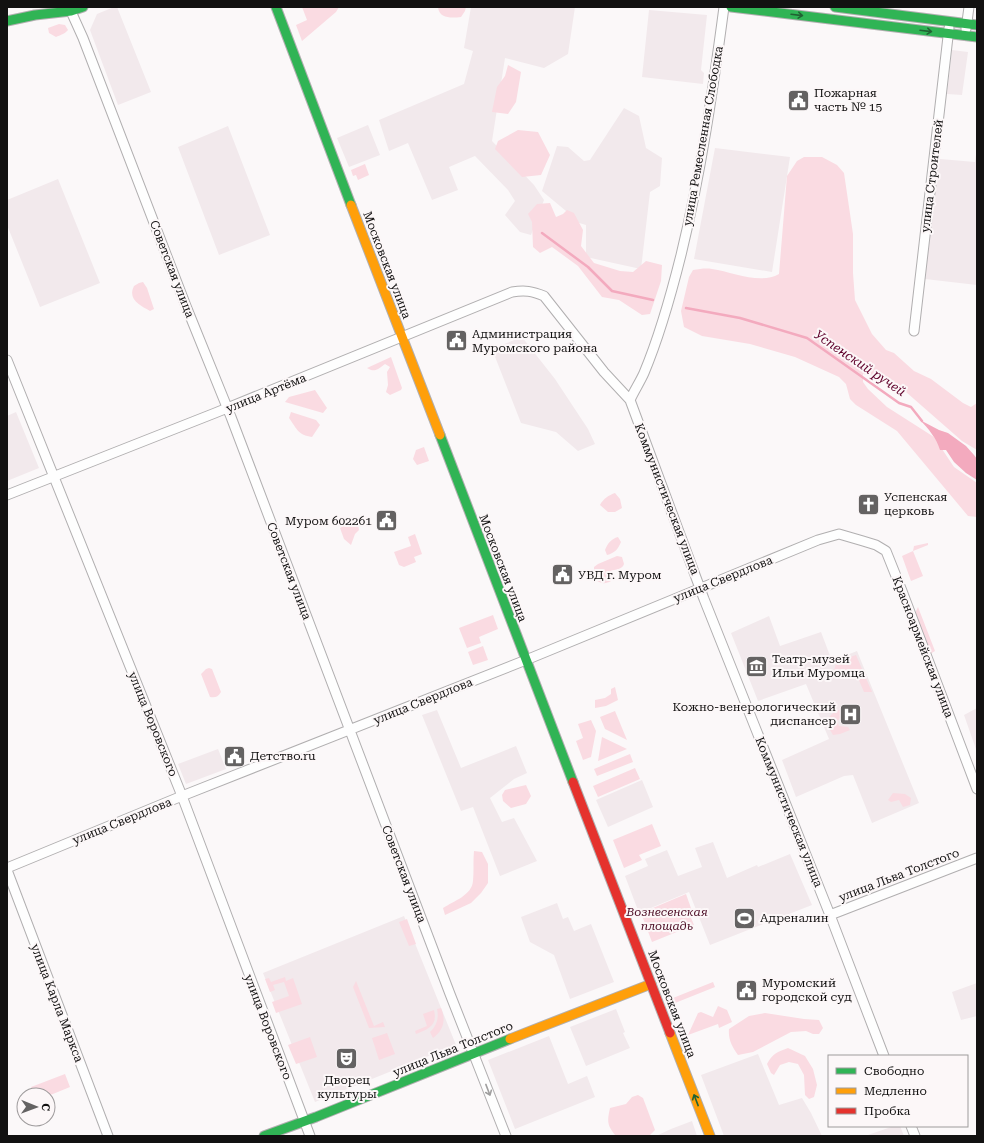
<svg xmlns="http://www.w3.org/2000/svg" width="984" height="1143" font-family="'Roboto Serif',serif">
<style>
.built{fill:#f2e9ec}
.green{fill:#fadbe2}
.water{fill:#f3aabe}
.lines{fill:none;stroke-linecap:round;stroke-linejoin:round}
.stream{stroke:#f3aabe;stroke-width:2.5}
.street-casing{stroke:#b1afb0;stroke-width:11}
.fast-casing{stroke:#b1afb0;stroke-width:11}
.slow-casing{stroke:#b1afb0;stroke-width:11}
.jam-casing{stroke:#b1afb0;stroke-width:11}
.street{stroke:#fefefe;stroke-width:9}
.fast{stroke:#30b455;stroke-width:9}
.slow{stroke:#ff9f0a;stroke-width:9}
.jam{stroke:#e5322d;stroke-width:9}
.oneway{stroke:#216233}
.oneway2{stroke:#a09f9f}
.labels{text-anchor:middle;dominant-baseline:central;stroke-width:4;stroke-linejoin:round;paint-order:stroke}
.poi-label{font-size:12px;fill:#121111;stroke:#fcf7f8;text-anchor:start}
.street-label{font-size:12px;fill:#121111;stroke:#fcf7f8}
.park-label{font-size:12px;font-style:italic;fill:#4c0d25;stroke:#fcf7f8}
.water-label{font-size:13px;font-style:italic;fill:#5f002b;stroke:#fcf7f8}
</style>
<rect width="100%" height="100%" fill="#fbf8f9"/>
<path class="built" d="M114 7H117L151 92 118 105 90 30 97 14Z
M471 7H575L568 54 544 68 505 58 492 141 534 185 544 200 531 235 520 232 505 215 515 201 508 190 475 156 449 167 458 190 432 200 408 143 389 151 379 120 464 84 473 51 464 48Z
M649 10 707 15 701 70 704 73 703 84 642 77Z
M952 50 968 52 962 95 947 94Z
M624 108 639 116 646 148 662 158 660 186 650 192 641 269 586 257V225L566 219V211L542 191 557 146 568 147 584 161 590 160Z
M368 125 380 155 349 167 337 138Z
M228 126 270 235 219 255 178 147Z
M977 147V285L925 279 928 247 940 159 975 162Z
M715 148 790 157 772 272 694 259Z
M58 179 100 283 40 307 7 225V200Z
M522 337 555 379 588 429 595 444 578 451 556 432 521 423 492 349Z
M16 412 39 468 7 481V416Z
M769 616 780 646 821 632 832 661 857 651 919 803 872 823 853 775 844 776 796 797 782 760 829 739 806 684 758 701 731 633Z
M977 708V752L964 715Z
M437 710 461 768 516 746 527 773 514 779 490 798 502 822 514 818 537 861 500 876 473 807 461 811 422 715Z
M218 749 226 769 186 784 178 764Z
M642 780 653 807 608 827 596 800Z
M713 842 727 878 757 865 758 867 790 854 812 905 710 945 689 892 639 913 625 876 648 866 645 859 667 850 678 876 702 867 695 848Z
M557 903 563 919 568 917 574 931 591 924 614 982 570 999 554 955 530 942 521 917Z
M404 916 456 1045 315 1102 263 973Z
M977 983V1016L961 1020 952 992Z
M616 1009 625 1032 623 1033 630 1048 586 1066 570 1027Z
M549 1036 568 1084 587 1076 595 1097 515 1129 488 1060Z
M758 1054 779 1105 802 1098 811 1113 822 1136H724L701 1075Z
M692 1121 697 1136H656L671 1129Z
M894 1126H900L904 1136H865Z"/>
<path class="green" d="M302 7H339L336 12 302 41 296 25 307 20Z
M438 7H466L465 11 461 17C452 18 439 19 438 7Z
M59 24 65 25 68 30C65 34 60 35 56 37L49 33 48 28Z
M508 65 521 72 516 102 508 114 492 112 497 87 505 76Z
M518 130 538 132 550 155 541 175 522 177 495 149 498 141Z
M804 157H822L837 165 844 173 853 234V273L855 300 872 334 886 350 894 353 914 371 931 379 963 403 971 407 977 403V450L962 441 906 392 883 378 863 374V382L868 389 887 407 934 437 954 467 977 483V517L968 516 897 431 856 405 850 399 846 384 839 377 795 357 750 344 702 336 684 327 681 311 689 277 693 270C700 269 706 268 712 269 733 272 760 285 779 274L787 176 797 161Z
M365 164 369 175 358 180 356 175 353 176 351 170Z
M550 203 556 217 563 214 567 210 574 213 583 230 581 246 594 263 620 271 633 272 646 261 662 265 661 281 650 314 642 315 619 300 602 297 578 266 552 247 540 253 533 247 532 222 528 214 537 204Z
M143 282 147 288 154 309 150 311C141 306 127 300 134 286L139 283Z
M391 357 402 388 401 390 390 395 386 392 388 385 387 372 390 367 385 364C378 369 375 373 367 368Z
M315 390 327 408 323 413 285 402 289 397Z
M291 412 316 420 320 425 312 437C298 435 297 429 289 418Z
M424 447 429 461 417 465 413 459 416 450Z
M615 493 620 499 622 508 615 512H608L600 505C603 499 609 495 615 493Z
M357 519 359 530 355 534 351 545 344 539 340 528 349 522Z
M415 534 422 554 414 557 416 562 404 567 399 565 394 552 411 546 408 537Z
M618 537 621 542C618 549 615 553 607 555L605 550C608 543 611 539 618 537Z
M928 543V545L913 551 923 576 911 581 902 556 913 551 914 546Z
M617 556 622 557 624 564C622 570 616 569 610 571L611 581C606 584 601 584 596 580L594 574V567L598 564Z
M918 607 935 651 930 654 915 613Z
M493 615 498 629 479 637 481 643 467 648 459 628Z
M483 646 488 660 473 665 468 652Z
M856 655 872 692H864L858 678 851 671 844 675H837L834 670 837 661Z
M209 668 212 669 221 692C218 697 215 698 210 697L201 674 206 669Z
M615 687 618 700 606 706 595 708V700L605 698 611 694V689Z
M841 709 845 714 837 721 839 726 848 727 850 730 840 734 833 735 827 725V719L834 712Z
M615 711 627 740 605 729 600 717Z
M591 720 596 731 591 757 583 760 576 741 583 738 578 724Z
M602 737 627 749 598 761Z
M630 754 633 762 597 776 594 769Z
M635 768 640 779 598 797 593 786Z
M526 785 531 796 526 804 511 808 503 801 502 795 505 790Z
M893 793 905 794 911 798 910 805 903 807 899 800 891 802 888 800Z
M652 824 661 846 639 855 642 860 624 868 613 840Z
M474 851 482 852 488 864V883L481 893 471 903 445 915 443 908C454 901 472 895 473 881 474 870 473 862 474 851Z
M686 894 692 911 689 913 694 925 652 942 641 913Z
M407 919 416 944 409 946 399 922Z
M285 977 286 981 293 978 302 1004 276 1013 272 1002 289 996 284 982 273 985 275 990 270 992 265 979 269 978 271 982Z
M356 981 374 1026 383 1022 385 1027 369 1028 353 987Z
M713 982 715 987 675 1003 673 998Z
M718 1006 727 1010 732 1022 719 1028 718 1024 688 1035 698 1013 701 1012 713 1017Z
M441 1008C446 1020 444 1030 433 1038L430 1032C437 1026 439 1017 437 1009Z
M434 1010C438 1026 428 1029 416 1034L415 1031 427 1026 423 1014Z
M765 1013 804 1019 819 1020 823 1028 819 1034H813L806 1031 791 1032 753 1052 738 1055C732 1047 728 1039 729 1029L749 1016Z
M387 1033 395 1054 379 1060 372 1038Z
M310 1037 317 1057 296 1064 288 1045Z
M788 1048 805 1056 813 1069 817 1085 814 1097 809 1099 805 1095 804 1075 798 1064 789 1062 780 1065 774 1075 771 1073 767 1064C773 1053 777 1052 788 1048Z
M65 1074 70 1087 48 1096 34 1095 31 1087Z
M638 1095 643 1098 655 1130 649 1136H616C607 1125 607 1122 610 1108L626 1104 632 1097Z"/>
<path class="water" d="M920 420 939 430 948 433 966 446 974 455 977 459V480L966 473 954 462 946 450H940C937 439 928 428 920 420Z"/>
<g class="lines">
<path class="stream" d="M542 233 588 267 612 291 653 300
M686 308 740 318 807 338 899 403 911 407 922 421"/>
<defs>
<path id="street" d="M69 7 83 38 186 306 231 417 450 994 506 1136
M966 29 969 7
M914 331 949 28
M7 360 182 796 310 1136
M630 400C634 391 640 382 644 373 660 335 671 295 681 255 701 173 713 90 724 7
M7 495 215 413 512 292C525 290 532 291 544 296L604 372 630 400 704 599 830 915 884 1056
M7 868 182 796 526 660 818 540 839 534 863 541 876 545 886 551 902 591 977 789
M7 870 108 1136
M830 915 977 858
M911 1126 915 1136"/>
<path id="fast" d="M276 7 351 205
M731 7 977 37
M835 7 977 25
M7 21 35 15 71 11 83 7
M440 435 573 782
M264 1136 316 1117 510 1039"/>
<path id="slow" d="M351 205 440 435
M670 1033 710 1136
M510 1039 651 984"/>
<path id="jam" d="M573 782 670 1033"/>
</defs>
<use href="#street" class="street-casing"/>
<use href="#fast" class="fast-casing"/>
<use href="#slow" class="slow-casing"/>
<use href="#jam" class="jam-casing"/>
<use href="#street" class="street"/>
<use href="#fast" class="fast"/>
<use href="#slow" class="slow"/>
<use href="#jam" class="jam"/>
</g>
<defs><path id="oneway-shaft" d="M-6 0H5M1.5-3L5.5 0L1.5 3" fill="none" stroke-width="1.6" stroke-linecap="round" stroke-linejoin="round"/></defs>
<g class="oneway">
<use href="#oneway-shaft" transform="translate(797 15) rotate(7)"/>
<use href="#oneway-shaft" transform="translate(926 31) rotate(7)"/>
<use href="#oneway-shaft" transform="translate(696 1100) rotate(-111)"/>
</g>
<use class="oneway2" href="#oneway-shaft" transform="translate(488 1090) rotate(69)"/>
<defs>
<symbol id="civic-square" viewBox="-11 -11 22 22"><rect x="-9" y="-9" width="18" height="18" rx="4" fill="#646262" stroke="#fcf7f8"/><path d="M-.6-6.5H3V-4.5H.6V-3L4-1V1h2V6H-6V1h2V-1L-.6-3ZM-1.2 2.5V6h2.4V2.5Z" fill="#fff"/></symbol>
<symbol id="church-square" viewBox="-11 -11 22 22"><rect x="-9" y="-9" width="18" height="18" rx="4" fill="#646262" stroke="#fcf7f8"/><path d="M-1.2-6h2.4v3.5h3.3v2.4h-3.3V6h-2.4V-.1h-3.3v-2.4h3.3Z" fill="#fff"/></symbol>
<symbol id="museum-square" viewBox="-11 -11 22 22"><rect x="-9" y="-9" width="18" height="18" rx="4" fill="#646262" stroke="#fcf7f8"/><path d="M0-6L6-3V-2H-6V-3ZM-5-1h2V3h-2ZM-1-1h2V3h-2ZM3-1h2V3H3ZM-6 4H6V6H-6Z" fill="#fff"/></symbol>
<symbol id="hospital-square" viewBox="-11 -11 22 22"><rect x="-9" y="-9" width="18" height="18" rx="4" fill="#646262" stroke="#fcf7f8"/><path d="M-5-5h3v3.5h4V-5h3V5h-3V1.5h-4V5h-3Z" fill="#fff"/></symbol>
<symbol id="stadium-square" viewBox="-11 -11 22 22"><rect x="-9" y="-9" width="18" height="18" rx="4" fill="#646262" stroke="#fcf7f8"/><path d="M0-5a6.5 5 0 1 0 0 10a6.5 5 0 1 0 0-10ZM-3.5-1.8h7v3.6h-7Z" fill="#fff"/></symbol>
<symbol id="theatre-square" viewBox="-11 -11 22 22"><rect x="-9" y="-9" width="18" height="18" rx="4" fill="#646262" stroke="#fcf7f8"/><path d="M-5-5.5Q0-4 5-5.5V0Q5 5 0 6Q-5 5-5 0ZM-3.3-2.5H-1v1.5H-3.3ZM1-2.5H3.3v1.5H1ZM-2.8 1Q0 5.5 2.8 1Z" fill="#fff"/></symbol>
</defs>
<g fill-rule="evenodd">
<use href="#civic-square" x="786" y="88" width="25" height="25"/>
<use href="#civic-square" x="444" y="328" width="25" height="25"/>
<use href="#church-square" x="856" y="492" width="25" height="25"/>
<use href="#civic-square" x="374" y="508" width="25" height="25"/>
<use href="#civic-square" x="550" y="562" width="25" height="25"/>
<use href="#museum-square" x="744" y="654" width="25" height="25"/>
<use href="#hospital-square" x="838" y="702" width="25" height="25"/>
<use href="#civic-square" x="222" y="744" width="25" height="25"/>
<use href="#stadium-square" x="732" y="906" width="25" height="25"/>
<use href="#civic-square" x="734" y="978" width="25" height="25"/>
<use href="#theatre-square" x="334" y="1046" width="25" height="25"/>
</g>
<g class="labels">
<g class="poi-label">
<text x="814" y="93">Пожарная<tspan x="814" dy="14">часть № 15</tspan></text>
<text x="472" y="334">Администрация<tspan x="472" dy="14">Муромского района</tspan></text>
<text x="884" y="497">Успенская<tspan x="884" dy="14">церковь</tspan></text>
<text x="372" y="521" text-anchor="end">Муром 602261</text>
<text x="578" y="575">УВД г. Муром</text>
<text x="772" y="659">Театр-музей<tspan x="772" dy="14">Ильи Муромца</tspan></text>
<text x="836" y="707" text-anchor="end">Кожно-венерологический<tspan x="836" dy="14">диспансер</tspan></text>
<text x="250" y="756">Детство.ru</text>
<text x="760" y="918">Адреналин</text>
<text x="762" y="983">Муромский<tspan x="762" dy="14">городской суд</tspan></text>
<text x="347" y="1080" text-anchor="middle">Дворец<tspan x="347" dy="14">культуры</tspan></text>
</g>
<g class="street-label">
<text transform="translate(703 136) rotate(-80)">улица Ремесленная Слободка</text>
<text transform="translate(932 176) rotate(-83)">улица Строителей</text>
<text transform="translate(387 265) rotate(69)">Московская улица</text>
<text transform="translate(172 269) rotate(69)">Советская улица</text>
<text transform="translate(266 393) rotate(-22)">улица Артёма</text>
<text transform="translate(667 499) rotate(69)">Коммунистическая улица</text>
<text transform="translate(503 568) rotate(69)">Московская улица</text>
<text transform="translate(289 571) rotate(69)">Советская улица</text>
<text transform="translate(723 579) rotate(-22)">улица Свердлова</text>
<text transform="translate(923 647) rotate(69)">Красноармейская улица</text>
<text transform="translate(423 701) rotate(-22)">улица Свердлова</text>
<text transform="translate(153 724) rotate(68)">улица Воровского</text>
<text transform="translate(789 812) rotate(68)">Коммунистическая улица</text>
<text transform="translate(122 821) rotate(-22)">улица Свердлова</text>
<text transform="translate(404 874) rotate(69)">Советская улица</text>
<text transform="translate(899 875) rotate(-21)">улица Льва Толстого</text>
<text transform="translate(57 1003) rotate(69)">улица Карла Маркса</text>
<text transform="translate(672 1004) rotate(69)">Московская улица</text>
<text transform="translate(268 1027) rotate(69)">улица Воровского</text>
<text transform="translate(453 1049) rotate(-22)">улица Льва Толстого</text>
</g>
<g class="park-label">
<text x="667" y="912">Вознесенская<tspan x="667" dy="14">площадь</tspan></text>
</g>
<g class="water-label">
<text transform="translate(860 363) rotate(34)">Успенский ручей</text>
</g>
</g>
<rect width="984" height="1143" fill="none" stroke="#121111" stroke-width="16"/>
<rect x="828" y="1055" width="140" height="72" fill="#fcf7f8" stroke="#9e9b9c"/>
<rect x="836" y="1068" width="20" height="6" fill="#30b455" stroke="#9e9b9c"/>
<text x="864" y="1075" font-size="12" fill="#121111">Свободно</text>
<rect x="836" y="1088" width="20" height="6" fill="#ff9f0a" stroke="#9e9b9c"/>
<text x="864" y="1095" font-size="12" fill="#121111">Медленно</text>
<rect x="836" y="1108" width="20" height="6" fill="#e5322d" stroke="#9e9b9c"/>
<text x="864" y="1115" font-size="12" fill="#121111">Пробка</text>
<g transform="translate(36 1107) rotate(91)"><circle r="19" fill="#fcf7f8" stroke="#9e9b9c"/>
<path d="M0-3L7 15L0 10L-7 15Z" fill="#646262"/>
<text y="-6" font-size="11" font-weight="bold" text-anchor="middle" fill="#121111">С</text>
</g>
</svg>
